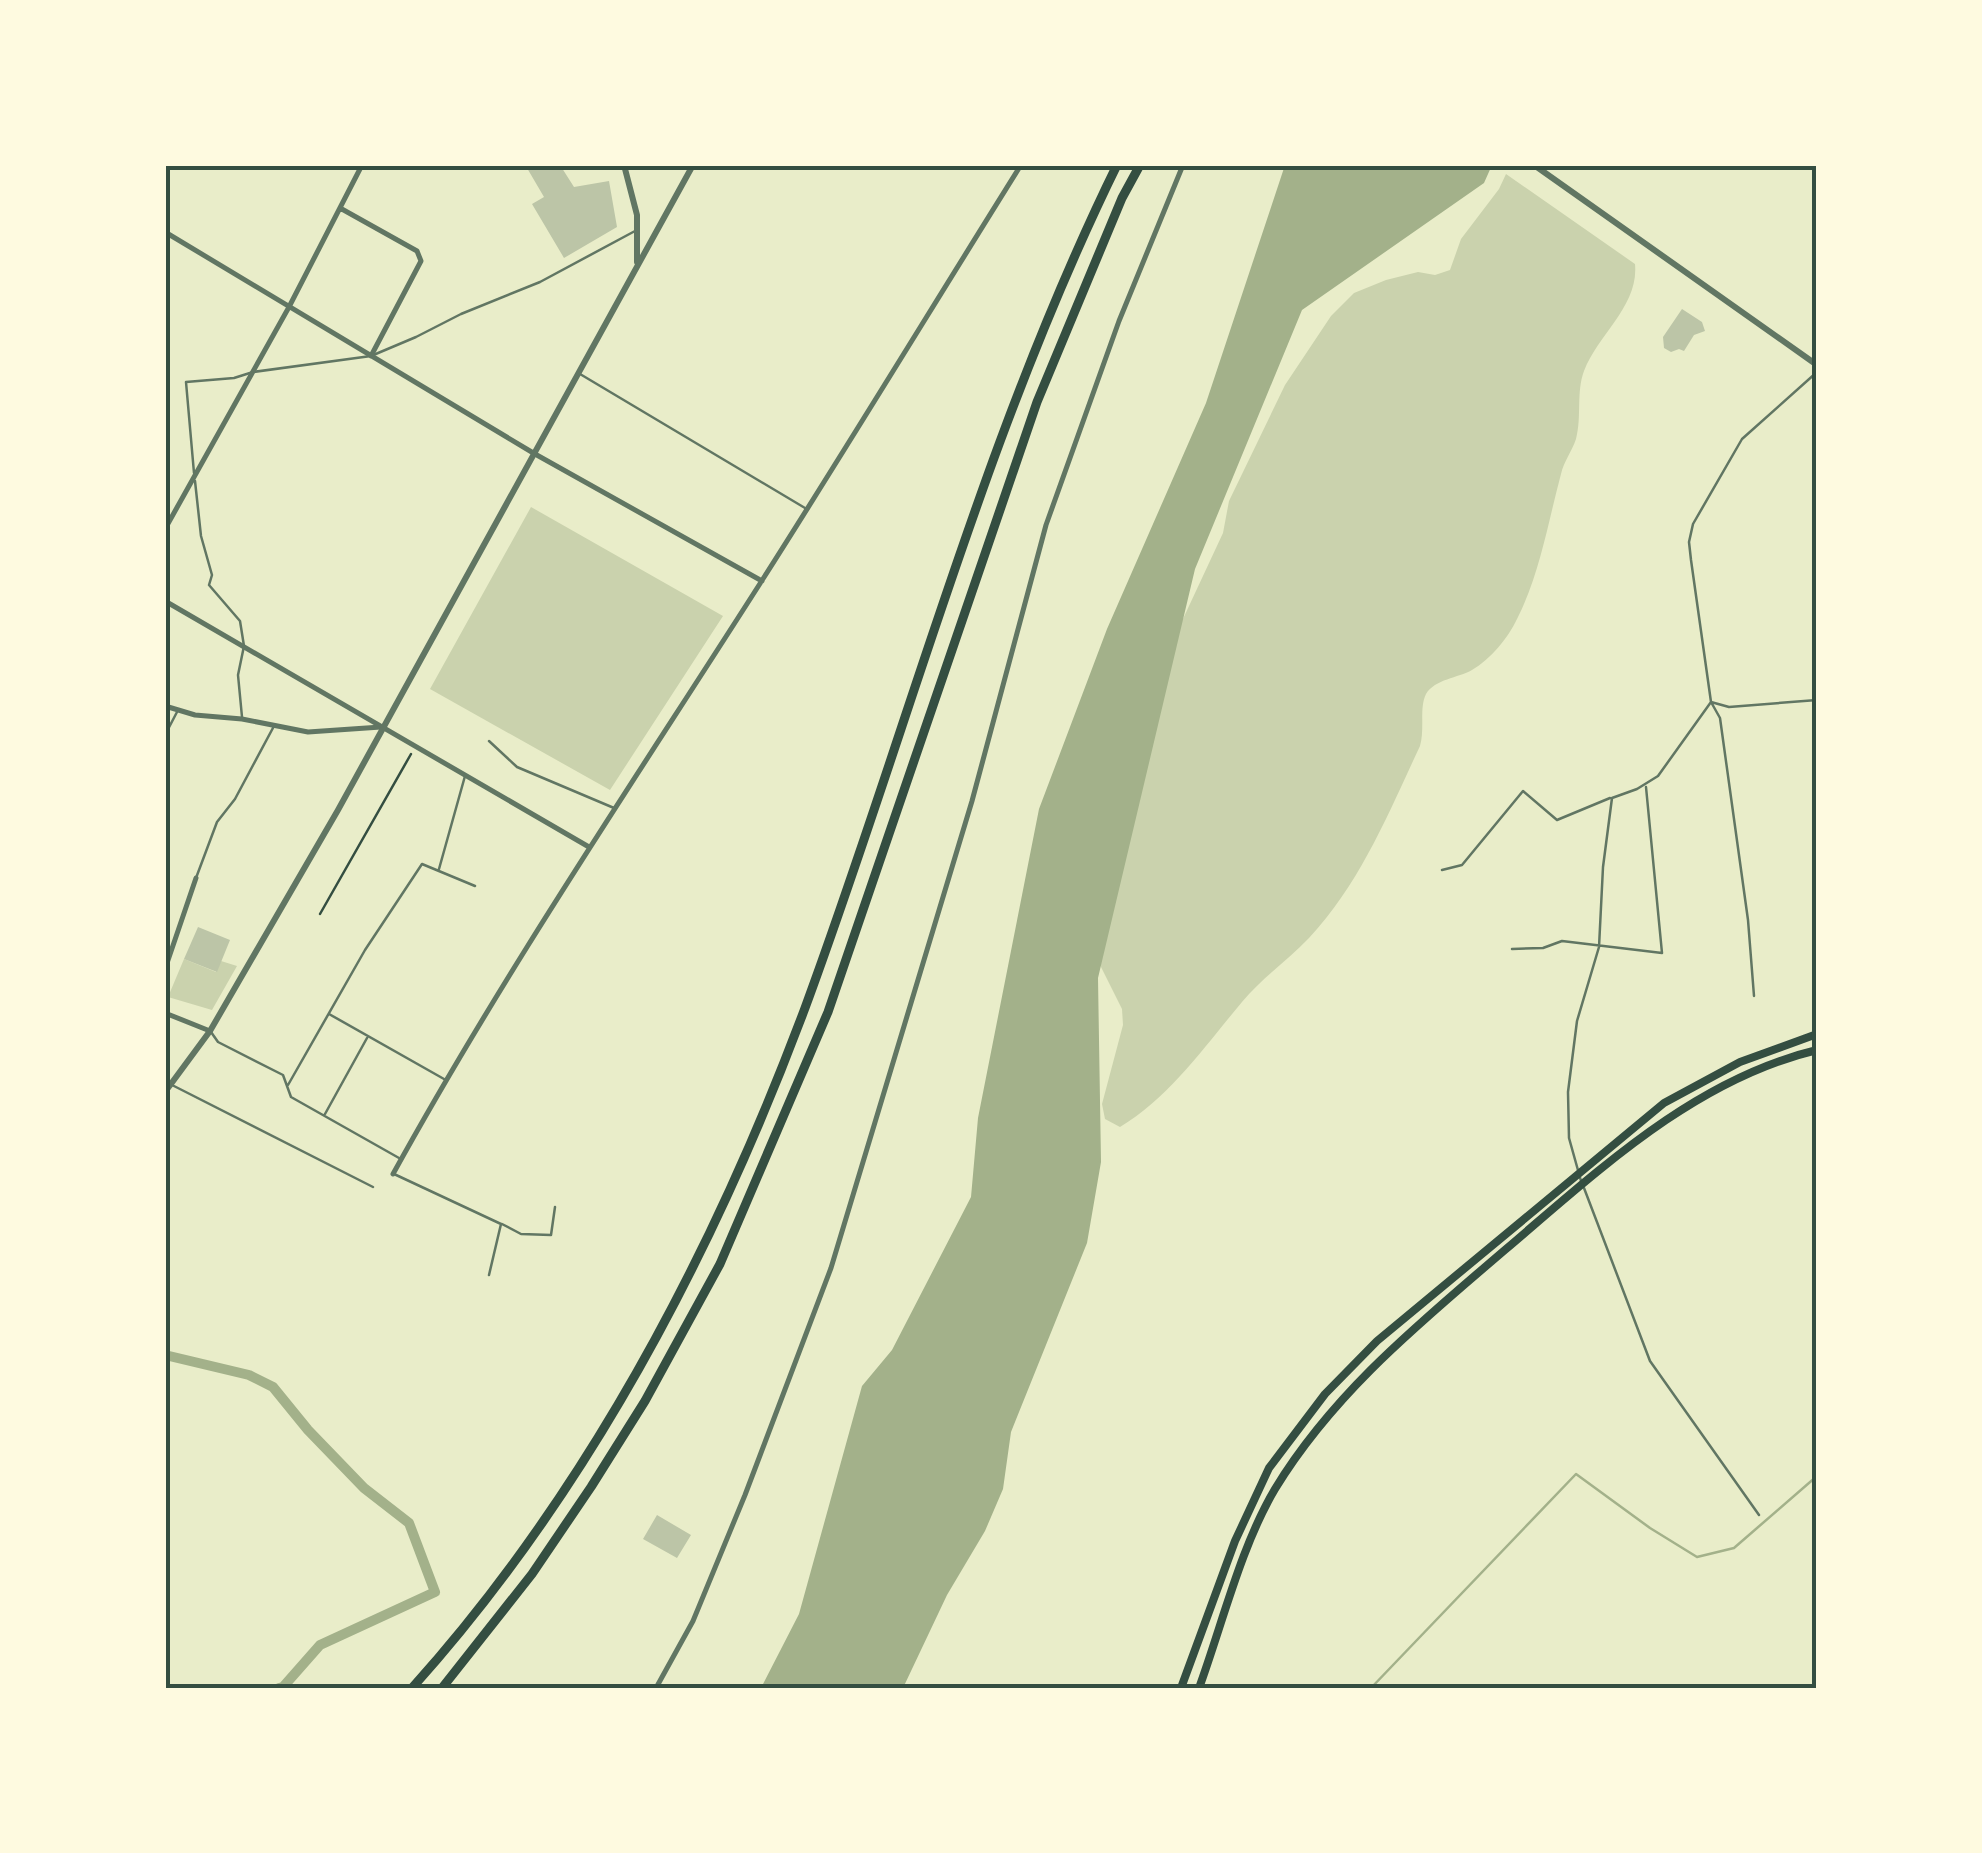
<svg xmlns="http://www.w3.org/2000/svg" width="1982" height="1853" font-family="'Roboto Condensed',sans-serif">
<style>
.green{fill:#cad2ad}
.water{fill:#a3b18a}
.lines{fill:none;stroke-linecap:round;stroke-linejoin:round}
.stream{stroke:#a3b18a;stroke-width:2.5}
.canal{stroke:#a3b18a;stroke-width:10}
.building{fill:#bcc5a7}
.path{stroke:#344e41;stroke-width:2.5}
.service{stroke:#617663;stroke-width:2.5}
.minor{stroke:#617663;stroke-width:5}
.tertiary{stroke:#617663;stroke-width:6}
.secondary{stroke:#344e41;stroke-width:8}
.motorway{stroke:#344e41;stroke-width:9}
.neatline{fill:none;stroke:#344e41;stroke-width:4}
</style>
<rect width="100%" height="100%" fill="#e9edc9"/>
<path class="green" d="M1506 174 1635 264C1639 306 1598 334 1584 371 1576 392 1582 417 1576 439 1572 451 1564 461 1561 474 1548 522 1540 574 1517 619 1508 638 1491 659 1472 670 1458 678 1435 679 1426 694 1419 708 1425 729 1420 746 1388 814 1361 882 1309 938 1288 960 1262 978 1242 1002 1205 1046 1170 1097 1120 1127L1105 1119 1102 1104 1123 1025 1122 1009 1101 967 1098 937 1182 621 1223 533 1229 501 1285 385 1331 316 1354 293 1386 280 1418 272 1435 275 1450 270 1461 239 1499 189Z
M531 507 723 616 610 790 430 689Z
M184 959 216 972 221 961 237 966 212 1010 168 997Z"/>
<path class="water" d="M1285 165H1492L1484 183 1302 310 1195 569 1098 978 1101 1162 1087 1243 1011 1432 1003 1489 985 1531 947 1595 903 1688H761L799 1614 862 1386 892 1350 971 1197 978 1118 1039 809 1107 629 1206 403Z"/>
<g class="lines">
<path class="stream" d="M1371 1688 1576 1474 1650 1528 1697 1557 1734 1548 1817 1476"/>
<path class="canal" d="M165 1355 249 1375 273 1387 308 1430 364 1488 409 1523 435 1592 320 1645 283 1687 279 1688"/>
</g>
<path class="building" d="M531 165H560L574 187 609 181 617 227 564 258 532 204 544 197 527 168Z
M1682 309 1702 322 1705 331 1694 335 1684 351 1679 349 1671 352 1664 348 1663 337Z
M198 927 230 940 217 972 184 959Z
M657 1515 691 1535 677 1558 643 1539Z"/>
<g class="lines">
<path class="path" d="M320 914 411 754"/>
<path class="service" d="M580 374 805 508
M194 473 186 382 234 378 253 372 371 356 416 337 461 314 540 282 635 231
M195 481 201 536 212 575 209 585 240 621 244 646 238 675 242 717
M165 735 177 712
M489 741 517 767 614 808
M439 869 465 776
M1442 870 1462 865 1523 791 1557 820 1610 798
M196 878 217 822 235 799 274 726
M1512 949 1543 948 1562 941 1662 953 1646 787
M1754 996 1748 920 1720 718 1711 702 1691 560 1689 542 1693 524 1742 439 1817 372
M329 1014 444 1079
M211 1032 218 1042 283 1075 291 1097 399 1158
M172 1085 373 1187
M288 1085 365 950 422 864 475 886
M325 1114 367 1038
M394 1174 501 1224 489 1275
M1581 1181 1569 1138 1568 1092 1577 1021 1599 947 1603 867 1612 798 1637 789 1658 776 1711 702 1729 707 1817 700
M1584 1188 1650 1361 1759 1515
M502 1224 521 1234 551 1235 555 1207"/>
<path class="minor" d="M340 208 417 251 421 261 371 356
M165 232 535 454 762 581
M165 529 289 307 362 165
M165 601 589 847
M165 706 195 715 242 719 308 732 381 727
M165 969 196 878
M165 1013 210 1031
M393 1174C505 971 636 778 761 582 849 444 934 304 1021 165
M656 1688 693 1621 745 1495 831 1268 972 801 1046 525 1119 321 1183 165"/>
<path class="tertiary" d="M624 165 637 215V262
M1534 165 1817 365
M165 1092 210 1031 338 810 693 165"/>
<path class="secondary" d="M1181 1688 1235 1541 1269 1468 1325 1394 1377 1341 1664 1103 1740 1062 1817 1034
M1199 1688C1222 1625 1241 1546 1275 1489 1334 1392 1421 1322 1506 1249 1599 1170 1695 1079 1817 1050"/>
<path class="motorway" d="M412 1688C588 1492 713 1254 805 1008 909 726 984 436 1117 165
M442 1688 532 1574 591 1487 645 1401 720 1264 828 1012 1037 402 1122 198 1140 165"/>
</g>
<rect width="1982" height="1853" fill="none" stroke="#fefae0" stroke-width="335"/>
<rect x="168" y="168" width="1646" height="1518" class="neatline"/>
</svg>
